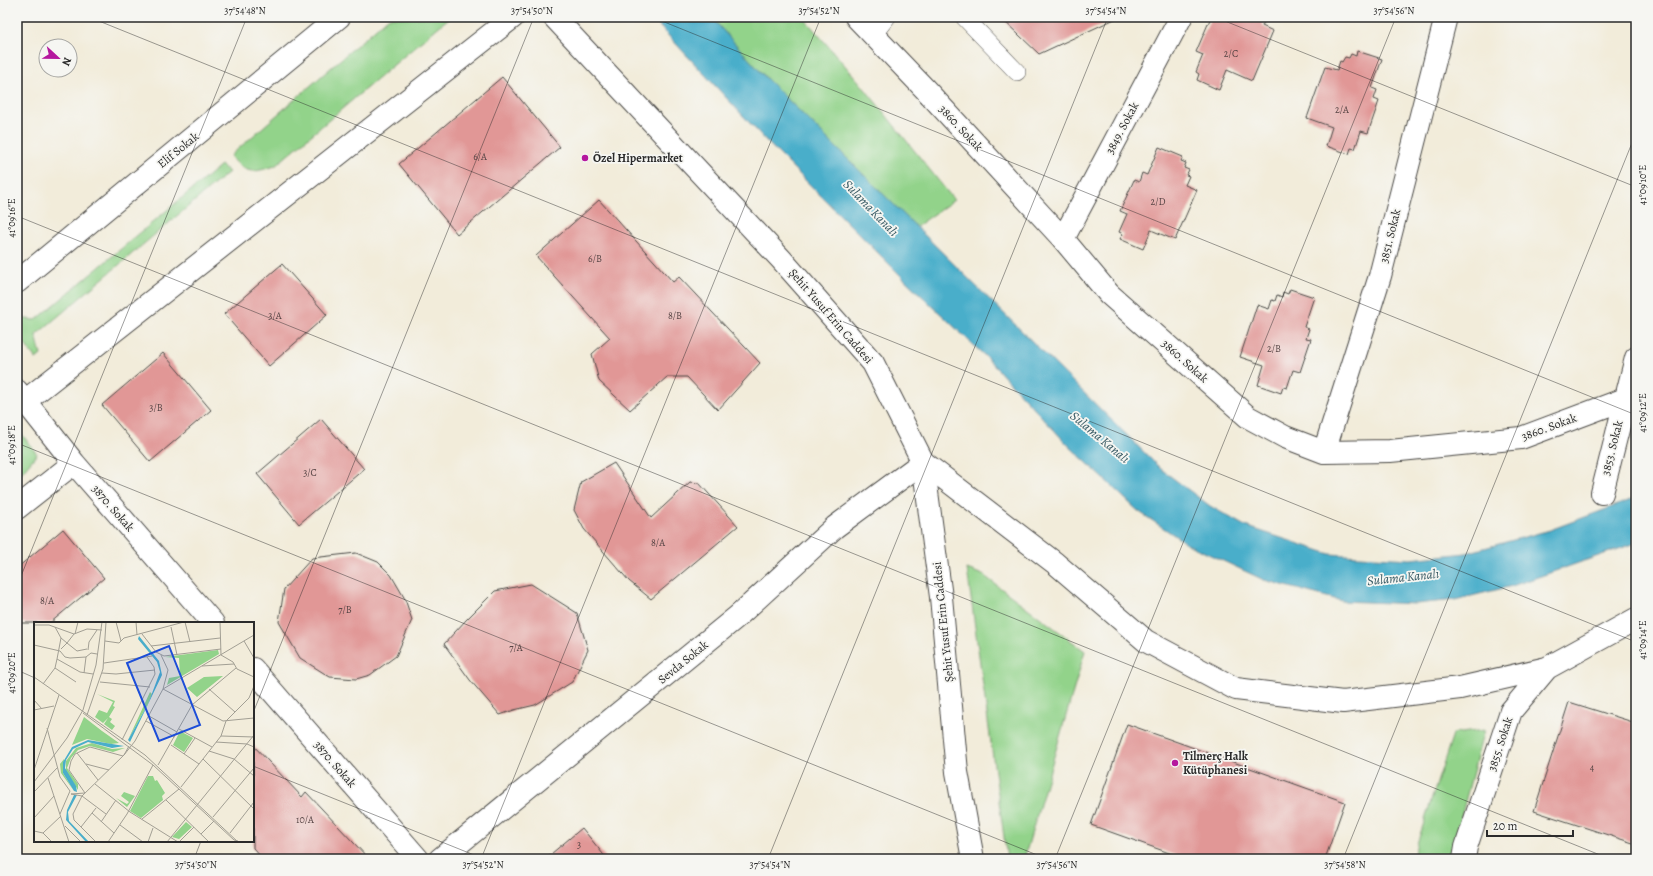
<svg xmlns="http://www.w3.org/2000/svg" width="1653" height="876" font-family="Alegreya,serif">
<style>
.green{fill:#92d38a;stroke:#5e7f5a}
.water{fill:#4aaeca;stroke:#3a6c7a}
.building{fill:#e19796}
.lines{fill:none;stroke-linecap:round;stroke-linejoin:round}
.lane-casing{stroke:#494845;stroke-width:18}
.street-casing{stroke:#494845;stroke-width:24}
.secondary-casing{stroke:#494845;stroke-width:24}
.lane{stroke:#fff;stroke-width:17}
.street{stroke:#fff;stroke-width:22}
.secondary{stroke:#fff;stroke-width:22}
.ticks{fill:none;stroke:#2b2b2b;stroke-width:1;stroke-opacity:0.45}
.poi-dot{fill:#b5179e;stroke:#f6f6f2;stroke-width:1.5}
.labels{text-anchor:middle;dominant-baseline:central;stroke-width:3.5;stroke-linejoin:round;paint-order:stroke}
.number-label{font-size:10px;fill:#584646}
.street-label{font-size:12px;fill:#2b2b2b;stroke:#f6f6f2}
.poi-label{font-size:12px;font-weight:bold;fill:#2b2b2b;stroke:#f6f6f2;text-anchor:start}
.water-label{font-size:13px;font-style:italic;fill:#365963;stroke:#f6f6f2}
.inset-road{fill:none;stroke:#a29f94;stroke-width:1}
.view{fill:#1d4ed8;fill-opacity:0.15;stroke:#1d4ed8;stroke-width:2}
.inset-edge{fill:none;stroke:#2b2b2b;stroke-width:2}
.neatline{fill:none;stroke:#2b2b2b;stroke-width:1.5}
.ticks-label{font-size:10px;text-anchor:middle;fill:#2b2b2b}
</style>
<rect width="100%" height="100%" fill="#f6f6f2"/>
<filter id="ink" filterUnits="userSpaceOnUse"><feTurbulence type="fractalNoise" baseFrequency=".025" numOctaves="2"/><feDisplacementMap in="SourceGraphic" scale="8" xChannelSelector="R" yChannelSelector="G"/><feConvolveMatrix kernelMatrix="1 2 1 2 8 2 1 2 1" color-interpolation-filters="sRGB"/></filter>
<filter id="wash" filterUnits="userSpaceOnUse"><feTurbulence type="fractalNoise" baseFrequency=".012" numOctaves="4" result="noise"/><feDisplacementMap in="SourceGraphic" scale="16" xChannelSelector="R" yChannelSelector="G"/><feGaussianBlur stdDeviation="0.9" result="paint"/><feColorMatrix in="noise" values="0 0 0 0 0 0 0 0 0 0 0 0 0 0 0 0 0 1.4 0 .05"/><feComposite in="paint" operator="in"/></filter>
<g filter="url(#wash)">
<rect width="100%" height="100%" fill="#f2ecda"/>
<path class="green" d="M389 17H450L275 166C252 173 247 175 230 156Z
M711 17H803L861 84 954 200 916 227 767 79Z
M221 165 229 172 36 335 41 355 36 359 17 334V318L36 320Z
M17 428 37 454 17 478Z
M967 569 983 575 1085 651 1024 859H1007Z
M1484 730 1450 859H1412L1453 734Z"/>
<path class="water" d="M651 17H711L767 79 1161 469 1210 506 1245 526 1330 554 1374 557 1411 559 1466 553 1550 530 1636 498V543L1512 586 1455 600 1416 604 1342 601 1297 589 1264 580 1189 545 1138 511 1068 445 985 356 905 280 773 148Z"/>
<g id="blocks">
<path class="building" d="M1000 17H1119L1039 54Z
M1211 17H1266L1262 26 1273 31 1252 81 1227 70 1219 90 1197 80 1199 74 1196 72 1203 55 1196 52Z
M1357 51 1382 59 1372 88 1377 90 1374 99 1379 101 1368 133 1361 131 1355 149 1351 148 1349 154 1326 146 1332 127 1307 118 1325 67 1337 70 1340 61 1342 62 1345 57 1349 58 1351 54 1356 56Z
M502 77 560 147 457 234 399 164Z
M1159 147 1183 157 1181 161 1186 163 1184 168 1189 170 1186 175 1189 176 1185 185 1197 190 1175 240 1151 230 1143 249 1120 239 1123 234 1119 232 1127 214 1120 211 1134 180 1139 182 1142 173 1147 175Z
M599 200 673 282 679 277 760 363 718 410 687 377H667L630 410 599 381 592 354 610 338 536 256Z
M282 264 327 315 269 366 224 314Z
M1290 289 1314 297 1304 327 1309 329 1306 338 1311 339 1300 372 1293 370 1287 388 1283 387 1281 393 1258 385 1264 365 1240 357 1257 305 1269 309 1272 300 1275 301 1277 295 1282 297 1283 292 1288 294Z
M163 353 211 410 150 462 102 405Z
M321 419 364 469 299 524 257 474Z
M614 463 651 518 690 482 699 483 738 526 651 599 629 581 584 529 574 510 581 482Z
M63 529 104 578 50 623H17V568Z
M356 553 378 562 391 575 405 599 412 620 396 656 370 675 356 679 330 677 300 658 279 622 284 589 312 558Z
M531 584 577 613 588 650 572 682 535 705 514 710 500 715 470 680 444 644 466 620 495 591Z
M1569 702 1636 723V844L1534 811Z
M1127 724 1345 802 1325 859H1186L1091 825Z
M253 745 302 797 306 792 369 859H263L253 848Z
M582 828 607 859H545Z"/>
</g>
</g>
<g filter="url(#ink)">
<use href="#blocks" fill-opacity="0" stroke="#494845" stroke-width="1"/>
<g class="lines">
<defs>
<path id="lane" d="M964 17 1017 72
M873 35 887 17"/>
<path id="street" d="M856 17 925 89 1063 239 1109 294 1248 417 1285 437 1324 452 1390 451 1521 438 1625 399
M1063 239 1181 17
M17 282 339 17
M17 391 74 463 213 623
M25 401 513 17
M1324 452 1380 276 1446 17
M1602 493 1636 358
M17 508 74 463
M253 669 418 859
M440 859 738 616 835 527 923 462 1055 563 1146 641 1236 689 1343 702 1460 688 1547 668
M1464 859 1466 847 1511 711 1547 668 1636 619"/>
<path id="secondary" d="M554 17 781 259 873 363 923 462 941 597 957 772 973 859"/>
</defs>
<use href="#lane" class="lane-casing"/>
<use href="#street" class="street-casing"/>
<use href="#secondary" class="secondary-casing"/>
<use href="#lane" class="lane"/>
<use href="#street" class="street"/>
<use href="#secondary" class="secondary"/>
</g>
</g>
<path class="ticks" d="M89 17 1636 642M652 17 1636 415M1215 17 1636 187M17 216 1610 859M17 443 1047 859M17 586 247 17M17 670 35 678M253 713 534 17M253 766 484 859M194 859 201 841M481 859 821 17M768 859 1108 17M1055 859 1396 17M1343 859 1636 133M1630 859 1636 843"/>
<g class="poi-dot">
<circle cx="585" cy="158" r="4"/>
<circle cx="1175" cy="763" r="4"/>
</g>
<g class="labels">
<g class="number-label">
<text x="1231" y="53">2/C</text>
<text x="1342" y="109">2/A</text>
<text x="480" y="156">6/A</text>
<text x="1158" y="201">2/D</text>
<text x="595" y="258">6/B</text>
<text x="275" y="315">3/A</text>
<text x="675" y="315">8/B</text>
<text x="1274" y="348">2/B</text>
<text x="156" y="407">3/B</text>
<text x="310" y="472">3/C</text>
<text x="658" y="542">8/A</text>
<text x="47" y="600">8/A</text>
<text x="345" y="609">7/B</text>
<text x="516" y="647">7/A</text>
<text x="1592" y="767">4</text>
<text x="305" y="819">10/A</text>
<text x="579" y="844">3</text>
</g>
<g class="street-label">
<text transform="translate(961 128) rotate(47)">3860. Sokak</text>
<text transform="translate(1122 128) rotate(-62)">3849. Sokak</text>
<text transform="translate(178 150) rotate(-39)">Elif Sokak</text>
<text transform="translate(1390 236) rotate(-76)">3851. Sokak</text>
<text transform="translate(831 316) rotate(49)">Şehit Yusuf Erin Caddesi</text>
<text transform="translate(1185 361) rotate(42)">3860. Sokak</text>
<text transform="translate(1549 427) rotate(-20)">3860. Sokak</text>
<text transform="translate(1612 448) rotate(-76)">3853. Sokak</text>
<text transform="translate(113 508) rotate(49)">3870. Sokak</text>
<text transform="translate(943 622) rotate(-96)">Şehit Yusuf Erin Caddesi</text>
<text transform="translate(683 662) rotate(-39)">Sevda Sokak</text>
<text transform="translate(1500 744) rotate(-72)">3855. Sokak</text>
<text transform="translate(335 764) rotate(49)">3870. Sokak</text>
</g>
<g class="poi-label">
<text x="593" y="158">Özel Hipermarket</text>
<text x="1183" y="756">Tilmerç Halk<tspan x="1183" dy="14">Kütüphanesi</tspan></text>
</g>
<g class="water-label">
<text transform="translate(871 208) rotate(46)">Sulama Kanalı</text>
<text transform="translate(1100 437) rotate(40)">Sulama Kanalı</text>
<text transform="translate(1403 577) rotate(-6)">Sulama Kanalı</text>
</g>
</g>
<g transform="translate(34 622)">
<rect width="220" height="220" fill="#f2ecda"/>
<path d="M184 28 185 32 133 63 135 56 146 54 145 36 131 35ZM189 54 163 75 153 66 170 55ZM116 70 118 72 114 82 94 118ZM63 72 81 79 79 84 81 85 75 95 78 97 76 100 81 104 78 108 70 102 74 96 69 101 61 95 65 88 73 91 79 80ZM50 95 68 109 85 121 77 122 53 117 38 123ZM146 109 159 116 150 130 139 123ZM58 121 78 127 91 126 79 130 56 124 44 128 37 136 33 146 44 162V168L32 149V139L42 126ZM30 137 29 151 40 169 27 151 26 142ZM114 154H119L121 159 123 158 131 171 128 174 129 178 107 196 96 189ZM90 170 101 174 93 185 82 176 93 182 95 180 87 174ZM152 200 158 205 145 217 138 215Z" fill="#92d38a"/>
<path d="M105 14 125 39 128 53 96 120 94 118 114 82 126 50 123 40 104 17ZM54 118 90 124 78 126 54 120 39 127 32 138 31 146 42 164 43 170 40 169 29 151V140L38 125ZM40 173H43L34 190 35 199 55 220H52L32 198 33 188Z" fill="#4aaeca"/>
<path class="inset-road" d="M82 0 87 19M102 0 103 13M151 0 156 20M186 0 187 33 199 40 203 47 220 55M0 3H15L40 12 53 7 68 8M21 5 27 16 23 37 46 50 59 52M137 5 143 33M41 12 44 0M108 12 122 30 130 34 187 27M27 16 33 21 40 12M71 19 85 21 90 16 150 0M210 19 220 36M0 23 26 29 31 35 36 36 52 35 57 31 63 32M117 24 186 16M27 27 33 21 43 29 53 27M54 28 55 20 63 8M127 33 134 48 129 67 189 99 220 96M70 41 118 34M168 44 200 42M21 46 42 60M50 51 52 35M68 51 82 52 121 48M0 55 111 133 204 220M66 60 116 65M9 62 21 46 23 37M175 67 201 90M0 78 8 87M0 88 20 84M49 91 119 143 200 218 204 219M53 93 69 47 72 0M115 94 143 110M112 99 141 115M13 106 26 155 36 169 26 192M145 107 178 125M187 114 220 115M88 118 121 52 120 45 113 35M182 120 213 122 220 125M137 123 165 142M95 124 90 133 101 119 129 67 220 13M175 129 200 137 220 154M43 131 64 158M150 132 161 116M169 137 220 187M52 142 75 148M124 143 158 83 202 46M0 148 25 73M14 156 35 220M0 160 33 116 49 88 62 43 68 0M61 162 96 190 144 220M147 165 187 114 192 99 215 76 220 64M0 170 24 145M51 171 35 148 37 139 41 132 56 125 89 134M51 171 37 172 48 174 72 192M132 178 175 220M58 191 80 211M179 195 220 146M0 196 20 174M108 197 145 167M67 200 82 178M86 203 109 220M31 204 47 220M47 205 62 186M0 209 9 211 18 220M9 211 27 194M196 211 220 180M167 212 180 199M62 220 40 198 39 192 48 174 90 133M74 220 93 192 119 143M114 220 119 206M133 220 220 113M145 220 160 205"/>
<path class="view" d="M135 24 166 103 125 119 93 41Z"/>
<rect width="220" height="220" class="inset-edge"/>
</g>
<rect width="1653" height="876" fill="none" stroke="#f6f6f2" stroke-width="44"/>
<g transform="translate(58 58) rotate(112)"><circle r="19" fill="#f6f6f2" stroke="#a5a5a2"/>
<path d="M0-3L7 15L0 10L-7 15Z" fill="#b5179e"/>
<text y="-6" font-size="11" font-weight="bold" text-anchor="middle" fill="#2b2b2b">N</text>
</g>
<path d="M1487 830v6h86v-6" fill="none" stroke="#2b2b2b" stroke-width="2"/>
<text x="1493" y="830" font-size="12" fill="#2b2b2b" stroke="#f6f6f2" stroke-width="3" paint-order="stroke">20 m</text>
<rect x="22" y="22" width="1609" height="832" class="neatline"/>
<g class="ticks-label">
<text x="245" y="14">37°54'48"N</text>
<text x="532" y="14">37°54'50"N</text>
<text x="819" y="14">37°54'52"N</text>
<text x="1106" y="14">37°54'54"N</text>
<text x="1394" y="14">37°54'56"N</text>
<text transform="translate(1642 185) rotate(-90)" y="4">41°09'10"E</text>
<text transform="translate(11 218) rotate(-90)" y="4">41°09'16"E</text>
<text transform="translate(1642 413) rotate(-90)" y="4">41°09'12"E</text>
<text transform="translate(11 445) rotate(-90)" y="4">41°09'18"E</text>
<text transform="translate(1642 640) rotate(-90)" y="4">41°09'14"E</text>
<text transform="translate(11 673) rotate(-90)" y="4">41°09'20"E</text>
<text x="196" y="868">37°54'50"N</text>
<text x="483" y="868">37°54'52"N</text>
<text x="770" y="868">37°54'54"N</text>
<text x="1057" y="868">37°54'56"N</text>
<text x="1345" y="868">37°54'58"N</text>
</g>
</svg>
